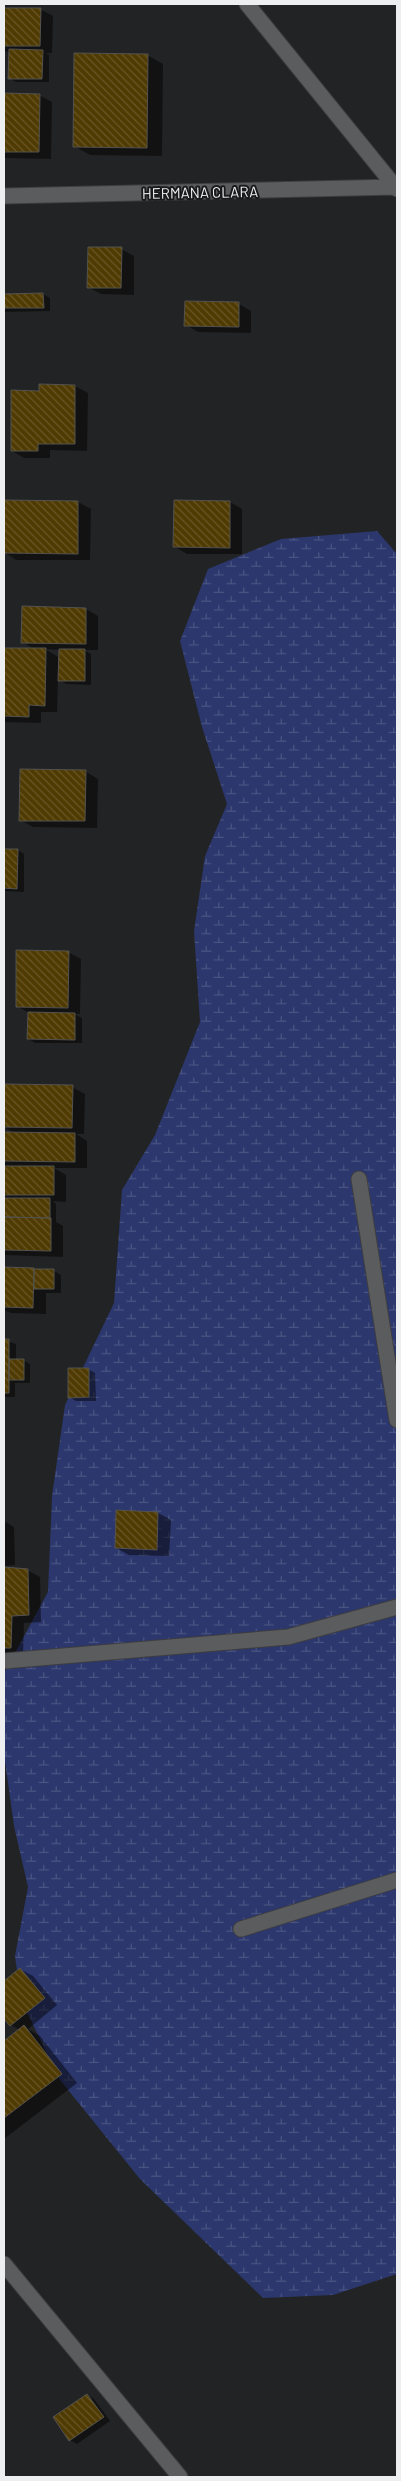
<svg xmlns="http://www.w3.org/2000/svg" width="401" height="2481" font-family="Barlow,sans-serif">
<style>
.wetland{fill:url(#wetland-marsh)}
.shadow{fill:#0007;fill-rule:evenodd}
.building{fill:url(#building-back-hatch);stroke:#53524f}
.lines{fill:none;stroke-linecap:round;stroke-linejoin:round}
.minor-casing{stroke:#3e3e40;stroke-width:17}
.minor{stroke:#5b5c5e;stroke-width:15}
.labels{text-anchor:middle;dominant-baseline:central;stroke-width:4;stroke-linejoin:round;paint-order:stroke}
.street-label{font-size:15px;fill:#eeeff0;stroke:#191a1c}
</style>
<defs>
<pattern id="wetland-marsh" width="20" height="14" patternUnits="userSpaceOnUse" patternTransform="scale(1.25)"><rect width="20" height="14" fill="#2b376d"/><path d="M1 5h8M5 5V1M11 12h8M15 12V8" fill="none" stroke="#4a5482"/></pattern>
<pattern id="building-back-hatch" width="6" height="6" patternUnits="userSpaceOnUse" patternTransform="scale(1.25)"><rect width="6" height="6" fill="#4f3a02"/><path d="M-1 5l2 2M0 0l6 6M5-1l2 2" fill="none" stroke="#695727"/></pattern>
</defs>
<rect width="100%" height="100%" fill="#222325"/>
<path class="wetland" d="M377 531 397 554V2274L333 2295 263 2298 140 2179 60 2080 21 2000 15 1956 28 1887 14 1826 4 1754V1673L48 1592 52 1496 65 1405 114 1303 122 1190 155 1135 200 1022 194 931 205 856 227 804 202 727 180 641 208 569 281 539Z"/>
<path class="shadow" d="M4 9H40L53 16 52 53H45L49 55V82H16L9 78 10 52 4 51Z
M147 55 163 64 162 156 90 155 74 146Z
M4 94 39 95 52 102 51 159 4 158Z
M121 249 134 256V295L101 294 88 287Z
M43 294 50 298V311L4 312V295Z
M239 304 251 311V333L198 332 186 325Z
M75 386 88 393 87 451 50 450V458H24L12 451 40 392Z
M4 501 78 502 91 509 90 560H16L4 552Z
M230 502 242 509V554H187L175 547Z
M86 609 98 616V650H84L91 654V685L66 684 58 679 57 712H41V723L4 722V650H36L22 642ZM45 649 60 650V658Z
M85 771 98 779 97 828 33 827 20 820Z
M4 850H18L24 854V892L4 891Z
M68 952 81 959 80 1014H74L82 1018V1043H35L29 1039V1013L17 1006Z
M4 1086 72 1087 85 1094 84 1134H76L87 1141V1168H54L66 1175V1202L53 1201 56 1204V1222L63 1226V1257L4 1255V1133H14L4 1127Z
M4 1269 54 1271 61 1275V1293H46V1314L11 1313 4 1310Z
M4 1340 16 1344V1360H23L30 1364V1383H15V1397H4Z
M88 1369 95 1373 96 1401H76L69 1397Z
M117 1512 158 1513 171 1520 169 1556 129 1555 116 1548Z
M4 1521 14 1527 15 1565 4 1566Z
M4 1569 27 1570 40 1577 41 1622 24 1623 23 1654H4Z
M20 1969 33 1976 57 2005 28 2029 40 2036 77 2083 4 2139V2042L20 2030 11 2025 4 2017V1983Z
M87 2395 94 2399 110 2421 77 2444 70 2440Z"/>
<path class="building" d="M4 8H41L40 46H4Z
M9 49 43 50 42 79H8Z
M74 53 148 54 147 148 73 147Z
M4 93 40 94 39 152H4Z
M88 247H122L121 288H87Z
M43 293 44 308H4V294Z
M185 301 239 302V327L184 326Z
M39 384 75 385V444H38V451H11V390L39 391Z
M4 500 78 501V554L4 553Z
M174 500 230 501V548L173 547Z
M22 606 86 608V644L21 643Z
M4 648H46L45 706 29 705V717L4 716Z
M59 649H85V681H58Z
M20 769 86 770 85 821H19Z
M4 849H18L17 889 4 888Z
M16 950 69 951 68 1008 16 1007Z
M28 1012 75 1013V1040L27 1039Z
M4 1084 73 1085 72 1128 4 1127Z
M4 1132 75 1133V1162L4 1161Z
M4 1166H54V1195H4Z
M4 1198H50V1218L4 1217Z
M4 1217 51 1218V1251L4 1250Z
M4 1267 34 1268 33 1308 4 1307Z
M34 1269H54V1289H34Z
M4 1339H9V1393H4Z
M9 1359H24V1380H9Z
M68 1368H89V1397L68 1398Z
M116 1510 158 1512 157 1550 115 1548Z
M4 1567 28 1569 29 1615 12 1616 11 1648H4Z
M20 1968 45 1998 10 2026 4 2019V1981Z
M24 2025 62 2074 4 2118V2041Z
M87 2394 104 2417 69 2441 53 2417Z"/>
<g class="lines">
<defs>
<path id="minor" d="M247 4 397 189
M4 196 396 187
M359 1179 397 1420
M4 1661 288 1637 397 1607
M241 1929 397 1880
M4 2264 180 2477"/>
</defs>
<use href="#minor" class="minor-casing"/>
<use href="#minor" class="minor"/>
</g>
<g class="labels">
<g class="street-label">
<text transform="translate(200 192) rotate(-1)">HERMANA CLARA</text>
</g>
</g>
<rect width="401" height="2481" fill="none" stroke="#eeeff0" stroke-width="10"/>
</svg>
